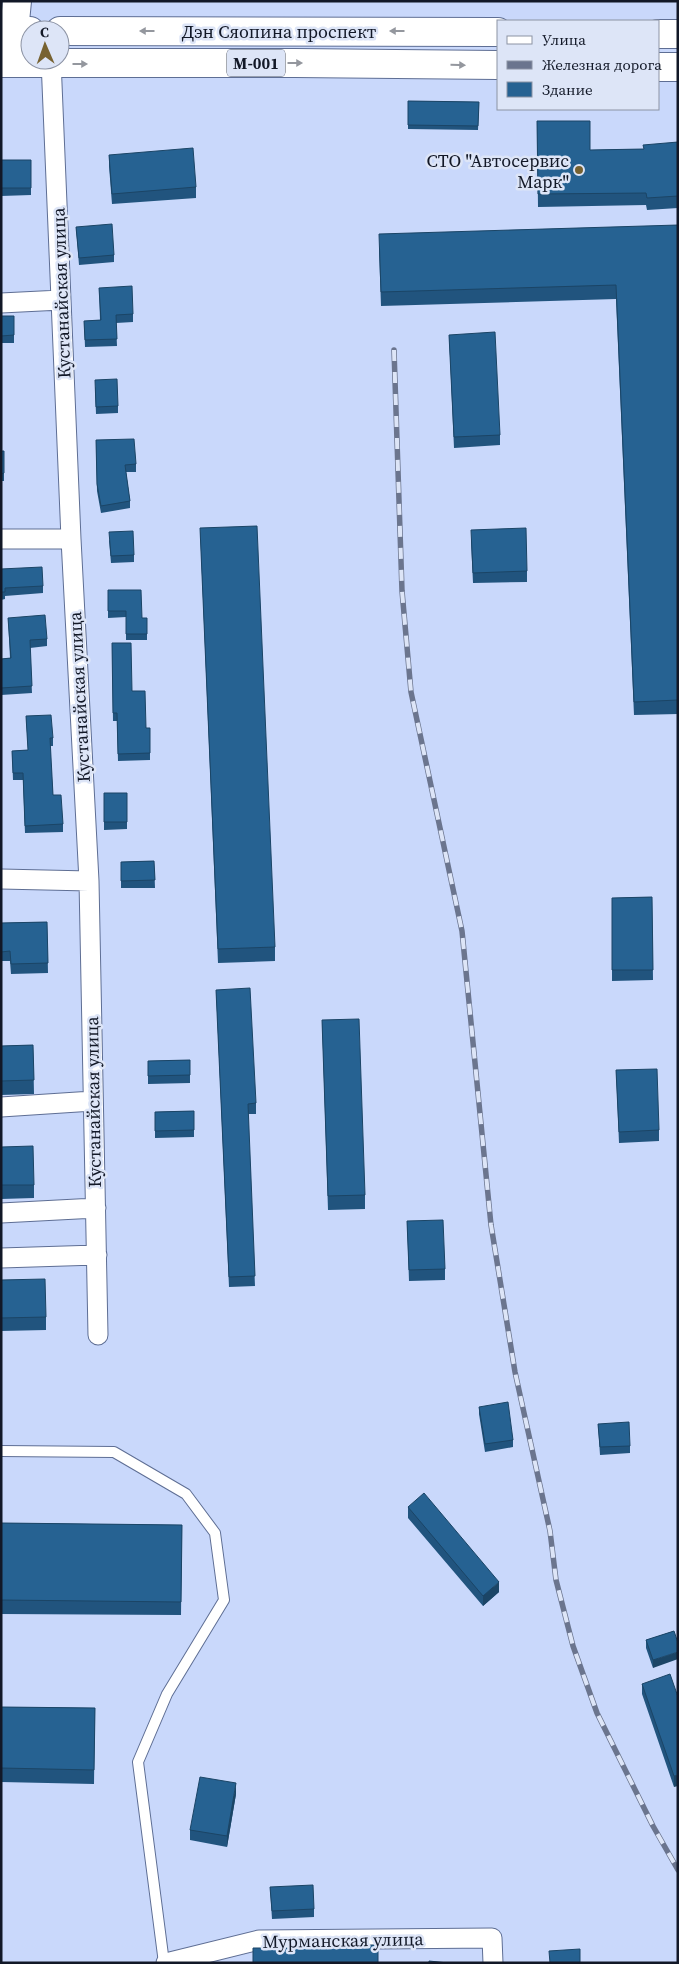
<svg xmlns="http://www.w3.org/2000/svg" width="679" height="1964" font-family="'Source Serif 4',serif">
<style>
.lines{fill:none;stroke-linecap:round;stroke-linejoin:round}
.lane-casing{stroke:#5e6e94;stroke-width:12}
.street-casing{stroke:#5e6e94;stroke-width:21}
.secondary-casing{stroke:#5e6e94;stroke-width:30}
.primary-casing{stroke:#5e6e94;stroke-width:30}
.lane{stroke:#fff;stroke-width:10}
.street{stroke:#fff;stroke-width:19}
.secondary{stroke:#fff;stroke-width:28}
.primary{stroke:#fff;stroke-width:28}
.rail-casing{stroke:#6b758e;stroke-width:5.5}
.rail{stroke:#dde5f7;stroke-width:4;stroke-dasharray:11;stroke-linecap:butt}
.wall{fill:#21547e}
.shaded-wall{fill:#1b4566}
.building{fill:#266292;stroke:#1b4566}
.oneway{fill:#94979e}
.poi-dot{fill:#776231;stroke:#dde5f7;stroke-width:2}
.labels{text-anchor:middle;dominant-baseline:central;stroke-width:5;stroke-linejoin:round;paint-order:stroke}
.shield{fill:#dde5f7;stroke:#4f5665;stroke-width:1}
.shield-label{font-size:16px;font-weight:bold;fill:#121827}
.street-label{font-size:18px;fill:#121827;stroke:#dde5f7}
.poi-label{font-size:18px;fill:#121827;stroke:#dde5f7;text-anchor:end}
</style>
<rect width="100%" height="100%" fill="#c9d8fb"/>
<g class="lines">
<defs>
<path id="lane" d="M1 1451 114 1452 186 1494 215 1533 224 1600 167 1694 138 1762 164 1963"/>
<path id="street" d="M51 60 71 539 89 881 98 1335
M1 303 61 300
M1 539H71
M1 879 89 881
M1 1107 93 1101
M1 1213 96 1208
M1 1258 97 1255
M166 1963 259 1940 492 1938 493 1963"/>
<path id="secondary" d="M14 63V32L17 1"/>
<path id="primary" d="M60 31 498 32
M1 32 30 31
M658 34H678
M1 63H295L498 65
M658 67H678"/>
</defs>
<use href="#lane" class="lane-casing"/>
<use href="#street" class="street-casing"/>
<use href="#secondary" class="secondary-casing"/>
<use href="#primary" class="primary-casing"/>
<use href="#lane" class="lane"/>
<use href="#street" class="street"/>
<use href="#secondary" class="secondary"/>
<use href="#primary" class="primary"/>
<defs>
<path id="rail" d="M394 350 402 591 411 692 462 931 491 1225 515 1372 550 1531 556 1580 573 1646 597 1713 653 1826 678 1870"/>
</defs>
<use href="#rail" class="rail-casing"/>
<use href="#rail" class="rail"/>
</g>
<path class="wall" d="M408 101 479 102 478 130 408 129Z
M537 121 590 150 643 149 678 142V208L647 210 646 205 538 207Z
M109 155 196 187V198L112 204 109 166Z
M1 160H31V195L1 196Z
M678 225V714L634 715 616 299 381 306 379 248Z
M76 227 114 255V262L79 265Z
M99 288 133 314V322L116 323 117 346 85 347 84 321 100 320Z
M1 316H14V343H1L2 389H1Z
M449 335 500 435V445L454 448Z
M95 387 118 406V413L96 414Z
M96 440 136 464V472H126L130 501V508L101 513 97 491Z
M1 451H4V481H1Z
M200 528 275 947V961L218 963Z
M109 540 134 555V562L111 563Z
M471 540 527 571V582L473 583Z
M1 569 43 586V593L5 596V599L1 600Z
M108 590 142 618H147V640H126V617L108 618Z
M8 618 47 639V646L30 648 32 693 1 695V659L10 658Z
M112 643 132 691 146 728H150V760L118 761 117 721H113Z
M26 716 53 738V746H50L53 795 63 824V832L25 833 23 780H13L12 751 28 750Z
M104 793H127V829L104 830Z
M154 861 155 888H121V862Z
M652 897 653 980 612 981V898Z
M47 922 48 973 11 974 10 961H1V923Z
M216 990 256 1103V1114H248L255 1286 229 1287Z
M322 1020 365 1195V1209L328 1210Z
M33 1045 34 1094 1 1095V1046Z
M190 1060V1083L148 1084V1061Z
M616 1070 659 1130V1141L619 1143Z
M194 1111V1137L155 1138V1112Z
M1 1147 34 1185V1198L1 1199Z
M407 1221 445 1269V1280L409 1281Z
M1 1280 46 1317V1330L1 1331Z
M479 1407 513 1440V1447L485 1452 479 1414Z
M598 1424 630 1446V1453L600 1455Z
M408 1507 499 1592 483 1606 408 1518Z
M1 1523 182 1525 181 1615 1 1614Z
M674 1631 653 1668 646 1648V1640Z
M642 1684 678 1697 674 1787 642 1694Z
M1 1707 95 1708 94 1784 1 1782Z
M236 1794 227 1847 190 1840V1830Z
M270 1887 314 1909V1917L272 1919Z"/>
<path class="shaded-wall" d="M499 1582V1592L483 1606V1596Z
M678 1652V1659L653 1668V1660Z
M678 1775V1786L674 1787V1776Z
M236 1783V1794L227 1847V1836Z"/>
<path class="building" d="M408 101 479 102 478 126 408 125Z
M537 121H590V150L644 149 643 145 678 142V196L647 198 646 193 538 194Z
M193 148 196 187 112 194 109 155Z
M1 160H31V188H1Z
M112 224 114 255 79 258 76 227Z
M678 225V700L634 702 616 285 381 292 379 234Z
M132 286 133 314 116 315 117 339 85 340 84 321 101 320 99 288Z
M1 316H14V335L1 336Z
M495 332 500 435 454 437 449 335Z
M117 379 118 406 96 407 95 380Z
M134 439 136 464 125 465 130 501 101 506 97 484 96 440Z
M1 451H4V473L1 474Z
M257 526 275 947 218 949 200 528Z
M526 528 527 571 473 573 471 530Z
M133 531 134 555 111 556 109 532Z
M42 567 43 586 5 588V592H1V569Z
M108 590H141L142 618H147V634H126V611H108Z
M45 615 47 639 30 640 32 686 1 688V659L11 658 8 618Z
M112 643H131L132 691H145L146 728H150V753L118 754 117 713H113Z
M51 715 53 738H50L53 795H61L63 824 25 826 23 773H13L12 751 28 750 26 716Z
M104 793H127V822H104Z
M154 861 155 880 121 881V862Z
M652 897 653 970H612V898Z
M47 922 48 963 11 964 10 951 1 952V923Z
M250 988 256 1103 248 1104 255 1276 229 1277 216 990Z
M359 1019 365 1195 328 1196 322 1020Z
M33 1045 34 1080 1 1081V1046Z
M190 1060V1075L148 1076V1061Z
M657 1069 659 1130 619 1132 616 1070Z
M194 1111V1130L155 1131V1112Z
M33 1146 34 1185H1V1147Z
M443 1220 445 1269 409 1270 407 1221Z
M45 1279 46 1317 1 1318V1280Z
M508 1402 513 1440 485 1444 479 1407Z
M629 1422 630 1446 600 1447 598 1424Z
M424 1493 499 1582 483 1596 408 1507Z
M1 1523 182 1525 181 1602 1 1600Z
M674 1631 678 1643V1652L653 1660 646 1640Z
M670 1674 678 1697V1775L674 1776 642 1684Z
M1 1707 95 1708 94 1770 1 1768Z
M200 1777 236 1783 227 1836 190 1830Z
M313 1885 314 1909 272 1911 270 1887Z
M326 1945H378V1963H253V1948H326Z
M580 1949V1963H550L549 1951Z
M429 1961 448 1963H429Z"/>
<defs><path id="oneway-solid" d="M-6-.8H1V-3.2L6.5 0L1 3.2V.8H-6Z" transform="scale(1.25)"/></defs>
<g class="oneway">
<use href="#oneway-solid" transform="translate(147 31) rotate(180)"/>
<use href="#oneway-solid" transform="translate(397 31) rotate(-180)"/>
<use href="#oneway-solid" transform="translate(295 63)"/>
<use href="#oneway-solid" transform="translate(80 64)"/>
<use href="#oneway-solid" transform="translate(458 65) rotate(1)"/>
</g>
<circle class="poi-dot" cx="579" cy="170" r="5"/>
<g class="labels">
<rect class="shield" x="227" y="49.5" width="58" height="27" rx="4"/>
<g class="shield-label">
<text x="256" y="63">M-001</text>
</g>
<g class="street-label">
<text x="279" y="31">Дэн Сяопина проспект</text>
<text transform="translate(61 293) rotate(-92)">Кустанайская улица</text>
<text transform="translate(79 697) rotate(-93)">Кустанайская улица</text>
<text transform="translate(93 1102) rotate(-91)">Кустанайская улица</text>
<text transform="translate(343 1940) rotate(-1)">Мурманская улица</text>
</g>
<g class="poi-label">
<text x="569" y="160">СТО ''Автосервис<tspan x="569" dy="21">Марк''</tspan></text>
</g>
</g>
<rect width="679" height="1964" fill="none" stroke="#121827" stroke-width="5"/>
<rect x="497" y="20" width="162" height="90" fill="#dde5f7" stroke="#8c93a4"/>
<rect x="507" y="36" width="25" height="8" fill="#ffffff" stroke="#8c93a4"/>
<text x="542" y="45" font-size="15" fill="#121827">Улица</text>
<rect x="507" y="61" width="25" height="8" fill="#6b758e" stroke="#8c93a4"/>
<text x="542" y="70" font-size="15" fill="#121827">Железная дорога</text>
<rect x="507" y="82" width="25" height="15" fill="#266292" stroke="#8c93a4"/>
<text x="542" y="95" font-size="15" fill="#121827">Здание</text>
<g transform="translate(45 45) rotate(358)"><circle r="24" fill="#dde5f7" stroke="#8c93a4"/>
<path d="M0-4L9 19L0 12L-9 19Z" fill="#776231"/>
<text y="-8" font-size="14" font-weight="bold" text-anchor="middle" fill="#121827">С</text>
</g>
</svg>
